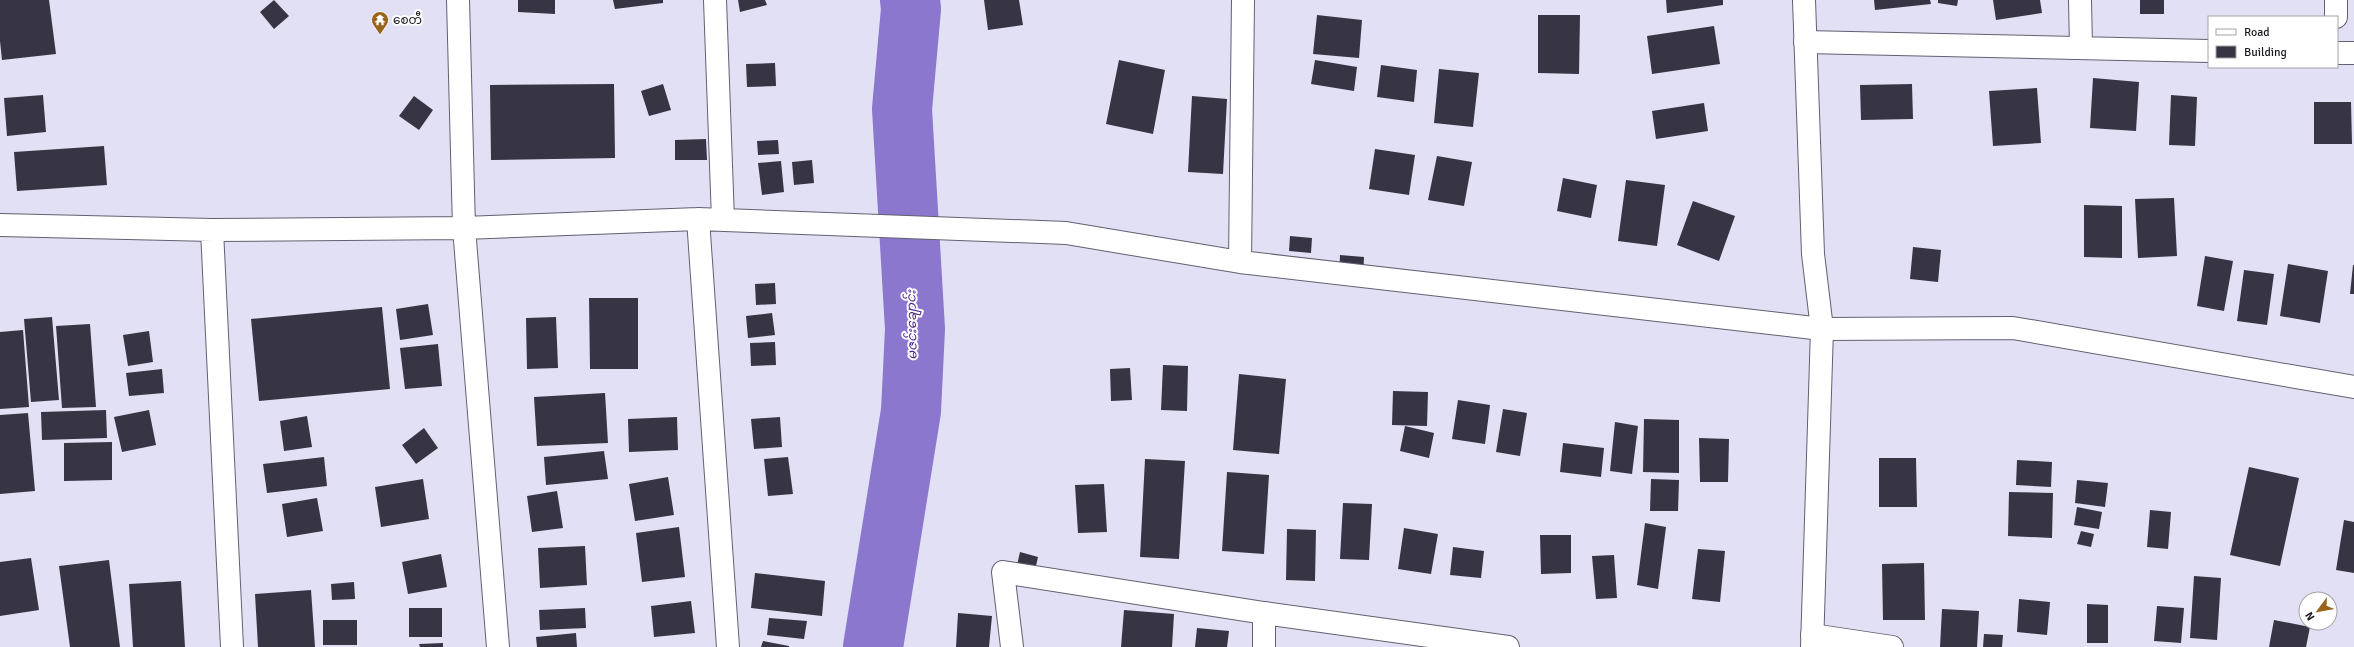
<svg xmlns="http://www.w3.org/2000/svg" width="2354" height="647" font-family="Signika,'Noto Sans Myanmar',sans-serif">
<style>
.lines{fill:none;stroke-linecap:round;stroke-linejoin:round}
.river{stroke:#8b78ce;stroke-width:60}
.building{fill:#373444}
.street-casing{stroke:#626071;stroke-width:24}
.secondary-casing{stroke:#626071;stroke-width:24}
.street{stroke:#fff;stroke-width:22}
.secondary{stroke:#fff;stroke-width:22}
.labels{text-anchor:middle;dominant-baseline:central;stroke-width:4;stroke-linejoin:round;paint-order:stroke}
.poi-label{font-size:12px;fill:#1a1920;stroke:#fff;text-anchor:start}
.water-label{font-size:13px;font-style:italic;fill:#48278c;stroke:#fff}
</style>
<rect width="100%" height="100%" fill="#e2e0f4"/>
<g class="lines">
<path class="river" d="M873 647 911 411 915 329 902 109 911 9 910 0"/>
</g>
<path class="building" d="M0 0H49L56 54 2 60 0 41Z
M274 0 289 16 274 29 260 12Z
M518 0H555V14L518 12Z
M613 0H663V3L615 9Z
M738 0H765L767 5 740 12Z
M984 0H1019L1023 25 988 30Z
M1666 0H1723V5L1667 13Z
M1874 0H1930L1931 4 1875 10Z
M1938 0H1958L1957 6 1938 3Z
M1993 0H2040L2042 13 1996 20Z
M2140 0H2164V14H2140Z
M1317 15 1362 20 1359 58 1313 54Z
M1538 15H1580L1579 74 1538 73Z
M1714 26 1720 64 1652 74 1647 36Z
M1119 60 1165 70 1153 134 1106 124Z
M1315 60 1357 67 1354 91 1311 84Z
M775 63 776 86 747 87 746 64Z
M1381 65 1417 70 1414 102 1377 97Z
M1439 69 1479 73 1473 127 1434 123Z
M2093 78 2139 82 2136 131 2090 128Z
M614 84 615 158 491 160 490 85Z
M663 84 671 110 649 116 641 91Z
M1912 84 1913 119 1861 120 1860 85Z
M2037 88 2041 143 1993 146 1989 91Z
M43 95 46 132 7 136 4 98Z
M2171 95 2197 97 2195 146 2169 145Z
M414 96 433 110 419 130 399 116Z
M1192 96 1227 99 1223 174 1188 172Z
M2314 102H2351L2352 144H2314Z
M1704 103 1708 131 1656 139 1652 111Z
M706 139 707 160H675V140Z
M778 140 779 154 758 155 757 141Z
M104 146 107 185 17 191 14 152Z
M1375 149 1415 155 1409 195 1369 189Z
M1437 156 1472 162 1464 206 1428 200Z
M812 160 814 183 794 185 792 162Z
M781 161 784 192 762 195 758 163Z
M1563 178 1597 185 1591 218 1557 211Z
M1626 180 1665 185 1657 246 1618 241Z
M2174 198 2177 256 2138 258 2135 199Z
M1693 201 1735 216 1719 261 1677 245Z
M2084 205 2122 206V258L2084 257Z
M1290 236 1312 238 1311 253 1289 251Z
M1913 247 1941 250 1938 282 1910 279Z
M1340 255 1364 257 1363 279 1339 278Z
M2205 256 2233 261 2224 311 2197 306Z
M2288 264 2328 271 2320 323 2280 316Z
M2353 265H2354V294H2350Z
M2244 270 2274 274 2267 325 2237 321Z
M775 283 776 304 756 305 755 284Z
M589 298H638V369H590Z
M428 304 433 335 400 340 396 309Z
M382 307 390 389 259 401 251 319Z
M772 313 775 335 748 338 746 316Z
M52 317 59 400 31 402 24 319Z
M556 317 558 368 527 369 526 318Z
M90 324 96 407 62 408 56 326Z
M23 330 29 407 0 409V332Z
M149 331 153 362 128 366 123 335Z
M775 342 776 365 751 366 750 343Z
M438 344 442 386 405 389 400 348Z
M1163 365 1188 366 1187 411 1161 410Z
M1130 368 1132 400 1111 401 1110 369Z
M162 369 164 393 129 396 126 373Z
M1239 374 1286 379 1279 454 1233 450Z
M1393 391 1428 392 1427 426 1392 425Z
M605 393 608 443 537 446 534 397Z
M1458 400 1490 405 1485 444 1452 439Z
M1503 409 1527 413 1520 456 1496 452Z
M106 410 107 438 42 440 41 412Z
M149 410 156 445 122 452 114 417Z
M28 413 35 491 0 494V415Z
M307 416 312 447 284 451 280 421Z
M677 417 678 450 629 452 628 419Z
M780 417 782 447 754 449 751 419Z
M1644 419 1679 420V473L1643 472Z
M1615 422 1638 426 1632 474 1610 471Z
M1405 426 1434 433 1429 458 1400 451Z
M424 428 438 448 416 464 402 445Z
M1699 438 1729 439 1728 482H1700Z
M112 442V480L64 481V443Z
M1563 443 1604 448 1601 477 1560 472Z
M604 451 608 479 546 485 544 457Z
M324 457 327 486 267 493 263 464Z
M788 457 793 494 768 496 764 459Z
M1879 458H1916L1917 507H1879Z
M1145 459 1185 461 1179 559 1140 557Z
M2017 460 2052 462 2051 487 2016 485Z
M2249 467 2299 478 2280 566 2230 555Z
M1227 472 1269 475 1264 554 1222 551Z
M668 477 674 515 635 521 629 484Z
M423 479 429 519 381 527 375 487Z
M1651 479 1679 480 1678 511H1650Z
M2077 480 2108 483 2105 507 2075 503Z
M1104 484 1107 532 1078 533 1075 485Z
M557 491 563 528 532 532 527 496Z
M2009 492 2053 493 2052 538 2008 536Z
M317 498 323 531 287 537 282 504Z
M1343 503 1372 504 1369 560 1340 559Z
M2077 507 2102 512 2099 529 2074 525Z
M2150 510 2171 512 2168 549 2147 547Z
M2344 520 2354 522V573L2336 570Z
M1645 523 1666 527 1658 589 1637 585Z
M679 527 685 577 642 582 636 533Z
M1404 528 1438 534 1431 574 1398 569Z
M1287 529 1316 530 1315 581 1286 580Z
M2081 531 2094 534 2091 547 2077 544Z
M1540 535H1571V573L1541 574Z
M585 546 587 585 540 588 538 548Z
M1453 547 1484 551 1481 578 1450 575Z
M1698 549 1725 551 1720 602 1692 599Z
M1020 552 1038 557 1031 588 1013 583Z
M441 554 447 587 408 594 402 562Z
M1614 555 1617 598 1596 599 1592 556Z
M31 558 39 610 0 616V562Z
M109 560 120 647H70L59 566Z
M1924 563 1925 620H1883L1882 564Z
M755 573 825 581 822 616 751 608Z
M2194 576 2221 578 2217 640 2190 638Z
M181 581 185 647H133L129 584Z
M354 582 355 599 332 600 331 584Z
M311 590 315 647H258L255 594Z
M2019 599 2050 602 2047 635 2017 632Z
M691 601 695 633 654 637 651 606Z
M2087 604 2108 605V643H2087Z
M2157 606 2184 608 2181 643 2154 641Z
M409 608H442V637H409Z
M585 608 586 628 540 630 539 610Z
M1942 609 1979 611 1977 647H1940Z
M1124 610 1174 614 1172 647H1121Z
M958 613 992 616 989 647H956Z
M769 618 807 621 804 639 767 635Z
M323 620H357V645H323Z
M2274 620 2310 627 2306 647H2269Z
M1197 628 1229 631 1227 647H1195Z
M576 633 577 647H537L536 637Z
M1984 634 2003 635 2002 647H1983Z
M763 641 789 646V647H761Z
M443 643V647H420L419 644Z"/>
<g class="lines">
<defs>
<path id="street" d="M458 0 464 228 498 647
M715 0 723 220
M2080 0 2081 48
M2336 17V0
M1805 42 2209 51
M2337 53H2354
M698 219 728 647
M0 225 212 230 464 228 698 219 1066 233 1240 262 1822 329 2013 328 2354 387
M212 230 232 647
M1240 262 1243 0
M1812 635 1892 647
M1012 647 1003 572 1264 613
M1264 647V613L1508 647"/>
<path id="secondary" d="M1804 0 1813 254 1822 329 1812 647"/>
</defs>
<use href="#street" class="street-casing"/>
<use href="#secondary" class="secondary-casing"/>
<use href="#street" class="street"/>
<use href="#secondary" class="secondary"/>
</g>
<defs>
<symbol id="temple-pin" viewBox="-11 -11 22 30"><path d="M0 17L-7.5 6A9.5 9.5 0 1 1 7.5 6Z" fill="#976419" stroke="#fff"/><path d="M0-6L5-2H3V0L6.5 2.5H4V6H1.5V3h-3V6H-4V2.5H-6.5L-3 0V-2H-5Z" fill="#fff"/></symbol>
</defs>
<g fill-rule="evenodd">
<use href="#temple-pin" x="370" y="10" width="20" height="27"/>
</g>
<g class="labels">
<g class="poi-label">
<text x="393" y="20">စေတီ</text>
</g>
<g class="water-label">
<text transform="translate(912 325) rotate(-91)">မဇင်းချောင်း</text>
</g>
</g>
<rect x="2208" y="16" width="130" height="52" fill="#ffffff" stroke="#a3a3a6"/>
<rect x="2216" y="29" width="20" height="6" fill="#ffffff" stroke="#a3a3a6"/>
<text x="2244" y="36" font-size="12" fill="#1a1920">Road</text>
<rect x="2216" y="46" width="20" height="12" fill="#373444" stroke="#a3a3a6"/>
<text x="2244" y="56" font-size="12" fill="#1a1920">Building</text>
<g transform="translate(2318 611) rotate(238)"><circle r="19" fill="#ffffff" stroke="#a3a3a6"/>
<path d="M0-3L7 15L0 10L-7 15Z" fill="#976419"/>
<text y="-6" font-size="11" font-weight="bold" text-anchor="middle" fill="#1a1920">N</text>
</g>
</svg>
